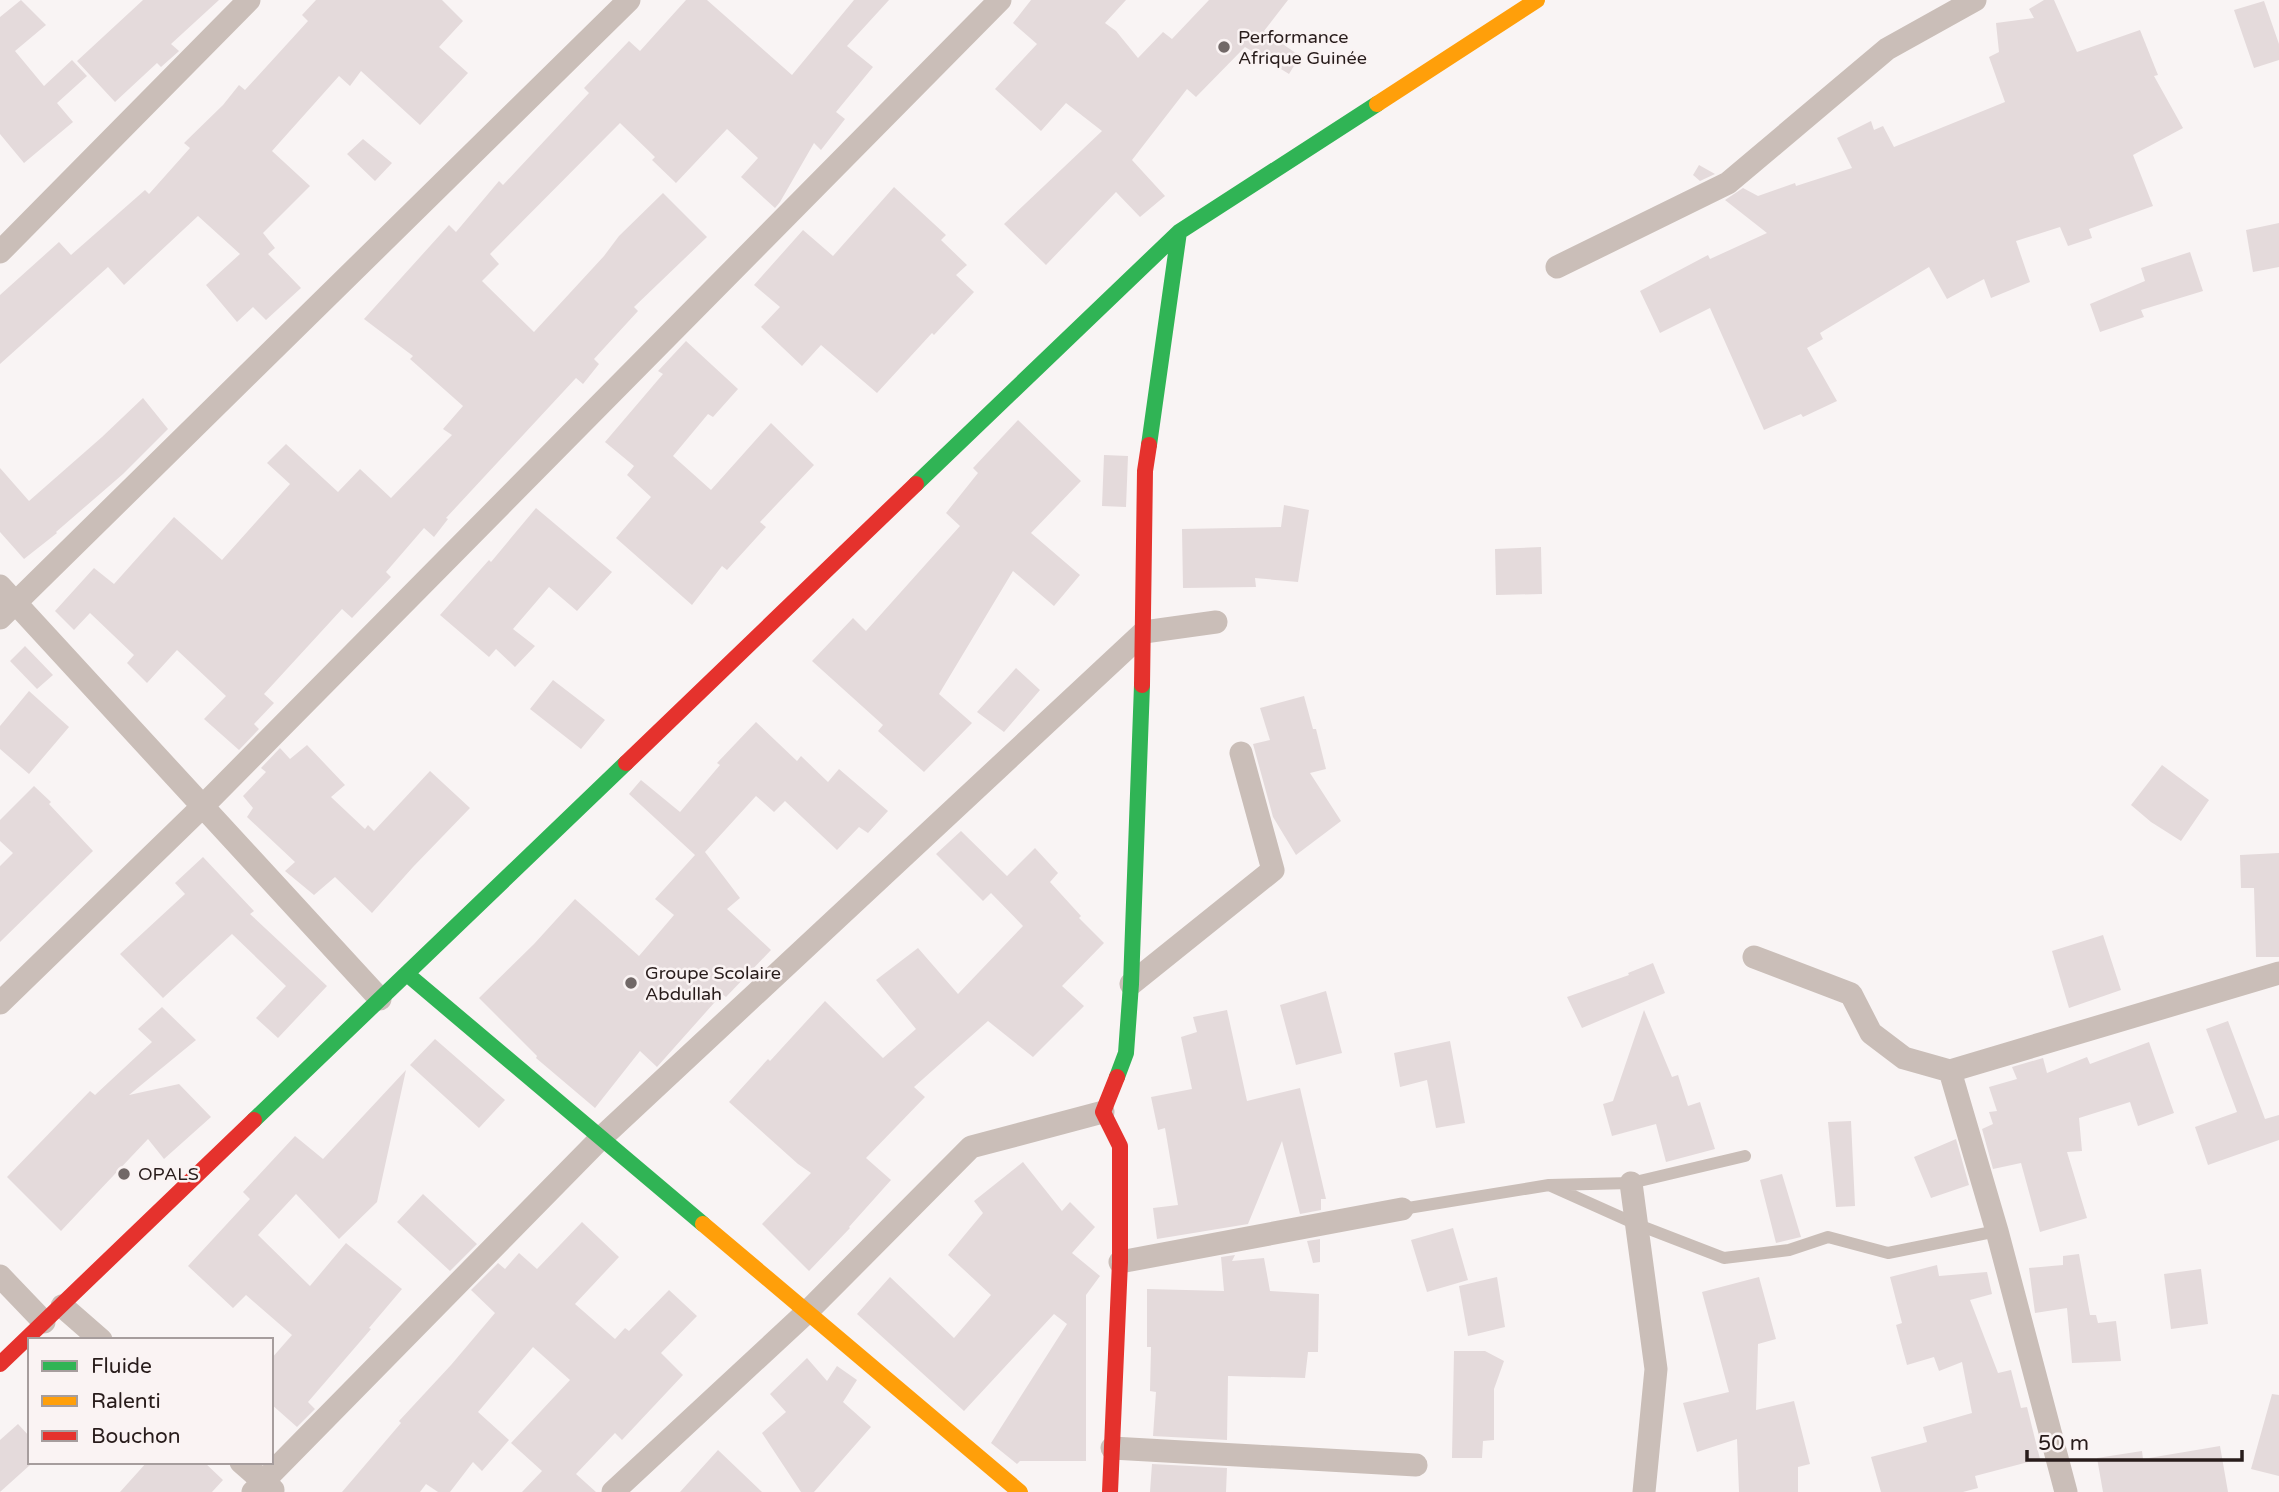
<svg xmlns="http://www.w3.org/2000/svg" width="2279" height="1492" font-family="'Varela Round',sans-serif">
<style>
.building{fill:#e4dadb}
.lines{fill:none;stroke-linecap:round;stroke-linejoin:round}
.lane{stroke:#cabeb8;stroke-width:12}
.street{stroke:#cabeb8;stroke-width:23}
.fast{stroke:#30b455;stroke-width:16}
.slow{stroke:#ff9f0a;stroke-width:16}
.jam{stroke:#e5322d;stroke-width:16}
.poi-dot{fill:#716867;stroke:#faf3f3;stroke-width:2.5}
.labels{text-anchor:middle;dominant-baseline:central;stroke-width:5;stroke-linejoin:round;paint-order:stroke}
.poi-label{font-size:18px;fill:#281c1b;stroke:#faf3f3;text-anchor:start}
</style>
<rect width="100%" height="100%" fill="#f9f4f4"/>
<path class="building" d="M21 0 46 25 15 51 44 86 72 60 87 76 57 103 73 122 24 163 0 134V17Z
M143 0H219L171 44 179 51 178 52 161 67 157 63 115 102 77 61Z
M316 0H442L463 21 439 47 468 73 420 125 361 71 350 86 339 76 272 151 310 186 263 233 275 248 268 254 301 288 266 320 253 307 237 322 206 285 240 254 198 216 124 285 108 267 0 364V295L59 242 71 255 145 190 149 194 190 148 184 143 223 105 239 85 245 90 308 21 302 15Z
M686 0H707L792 75 854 0H889L847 46 873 67 836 112 845 119 821 150 814 143 780 202 775 208 741 177 758 158 727 129 676 183 652 160 655 157 620 123 490 254 499 264 482 281 534 332 604 256 619 236 663 193 707 237 634 307 638 311 594 359 599 364 583 384 576 378 446 518 448 519 434 537 424 528 386 572 391 577 352 618 342 609 264 694 274 703 254 724 259 729 239 750 204 719 226 696 177 650 147 683 127 663 134 655 90 613 74 630 55 611 94 568 114 584 174 517 222 560 290 484 267 463 286 444 338 492 360 469 391 498 452 435 443 429 463 406 410 359 413 356 364 319 449 225 456 232 499 181 503 185 589 93 584 88 629 41 640 51Z
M1031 0H1126L1105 23 1116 31 1138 58 1163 32 1172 39 1209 0H1288L1264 31 1300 56 1289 74 1245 47 1196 97 1187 89 1132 160 1165 196 1140 217 1116 192 1046 265 1004 224 1102 131 1066 103 1041 131 995 89 1037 44 1013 23Z
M2044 0H2054L2077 52 2140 30 2158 75 2154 76 2183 128 2133 155 2153 206 2089 229 2092 238 2068 246 2060 227 2016 241 2030 282 1991 298 1984 279 1947 299 1929 267 1820 333 1823 339 1807 348 1837 401 1803 417 1801 414 1764 430 1710 308 1660 333 1640 291 1708 255 1710 259 1767 233 1725 200 1743 188 1758 196 1795 183 1796 186 1852 168 1837 138 1871 121 1874 130 1883 126 1894 147 2005 102 1989 57 1999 52 1996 23 2034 18 2029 9Z
M2264 1 2279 44V60L2254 68 2234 10Z
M363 139 392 163 375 181 347 154Z
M1699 165 1715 174 1700 181 1693 175Z
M894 187 946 235 941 240 967 265 956 275 974 292 934 335 932 333 877 393 821 345 802 366 761 327 780 307 754 285 803 230 833 256Z
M2279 223V267L2253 272 2246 230Z
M2190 252 2203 291 2141 310 2144 317 2100 332 2090 304 2145 281 2141 268Z
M686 341 738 389 713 417 708 414 673 456 711 490 771 423 814 465 760 522 766 527 727 570 722 566 692 605 616 538 651 497 627 475 634 466 605 442 663 374 658 371Z
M143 398 168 429 123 474 56 532 57 533 24 559 0 532V468L29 501 102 437Z
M1018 420 1081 481 1031 533 1080 575 1054 606 1013 571 939 694 972 723 924 772 878 731 883 725 812 661 853 618 866 631 960 526 946 513 978 473 973 468Z
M1104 455 1128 456 1126 507 1102 506Z
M1284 505 1309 510 1298 582 1255 578 1256 587 1183 588 1182 529 1281 527Z
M536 508 612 572 577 611 549 587 513 629 535 646 515 667 496 649 489 657 440 615 489 560 491 562Z
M1541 547 1542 594 1496 595 1495 549Z
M25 646 53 675 37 689 10 661Z
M1016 668 1040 690 1004 732 977 712Z
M553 680 605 720 581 749 530 709Z
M29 691 69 727 29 774 0 749V726Z
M1304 696 1313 729H1316L1326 769 1310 773 1341 821 1296 855 1273 817 1253 744 1270 740 1260 708Z
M756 722 797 761 801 756 828 782 839 769 888 811 868 833 859 827 837 850 785 801 774 812 756 796 705 852 740 898 727 909 771 950 726 997 722 994 657 1067 640 1051 595 1108 536 1058 537 1056 479 998 534 944 575 899 639 956 674 915 655 899 695 855 629 794 641 780 680 812 720 765 717 763Z
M307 745 345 785 331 797 365 829 368 825 374 831 430 771 470 808 413 867 372 913 335 877 314 895 285 871 295 862 247 817 253 808 243 796 266 772 261 768 280 748 290 759Z
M2162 765 2209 800 2181 841 2151 822 2131 805Z
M34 786 51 802 49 804 93 851 0 942V866L13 853 0 841V820Z
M961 831 1007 876 1035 848 1058 873 1050 882 1081 916 1079 918 1104 943 1062 986 1084 1006 1033 1057 988 1021 914 1087 925 1097 866 1158 891 1180 849 1227 850 1228 809 1271 762 1224 811 1173 798 1164 729 1102 768 1059 770 1061 825 1001 883 1058 916 1029 876 980 918 948 958 994 1023 926 991 893 983 901 936 854Z
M2279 853V957H2256L2254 888H2241L2240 855Z
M203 857 254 911 250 914 327 986 278 1038 256 1018 286 986 232 934 163 998 120 954 185 894 175 883Z
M2103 935 2121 990 2069 1008 2052 951Z
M1653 963 1665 993 1582 1028 1567 997 1629 975 1628 973Z
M1326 991 1342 1053 1296 1065 1280 1005Z
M162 1007 196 1040 129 1095 179 1084 211 1117 164 1159 148 1139 61 1231 7 1177 90 1091 95 1095 152 1042 138 1029Z
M1227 1010 1247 1101 1300 1088 1326 1199H1321V1210L1300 1214 1282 1141 1248 1224 1157 1239 1153 1208 1178 1205 1165 1128 1158 1130 1151 1097 1192 1089 1181 1037 1197 1032 1193 1017Z
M1644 1010 1672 1077 1678 1075 1688 1106 1700 1102 1715 1149 1666 1162 1656 1124 1612 1136 1603 1104 1613 1101Z
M2228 1021 2265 1119 2279 1115V1140L2208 1165 2195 1127 2237 1112 2206 1029Z
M435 1039 505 1100 479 1128 410 1065Z
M1450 1041 1465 1123 1436 1128 1427 1080 1400 1087 1394 1053Z
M2149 1042 2174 1113 2138 1126 2130 1102 2079 1118 2082 1151 2067 1152 2087 1218 2040 1232 2021 1163 1993 1169 1982 1129 1993 1124 1989 1112 1997 1111 1989 1087 2017 1079 2012 1067 2043 1058 2047 1073 2087 1057 2090 1064Z
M406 1070 377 1202 339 1239 296 1194 258 1235 310 1286 346 1243 402 1289 369 1328 371 1329 308 1402 315 1409 297 1427 271 1404V1359L292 1335 246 1295 233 1308 188 1266 250 1199 243 1192 295 1136 323 1159Z
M1851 1121 1855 1206 1836 1207 1828 1122Z
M1956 1139 1969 1185 1931 1198 1914 1157Z
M1023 1162 1062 1211 1070 1202 1095 1227 1072 1253 1100 1276 1086 1295V1461H1020L1017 1464 991 1443 1067 1324 1054 1314 964 1411 857 1314 890 1277 954 1338 991 1295 948 1255 983 1213 974 1201Z
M1782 1174 1801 1237 1776 1243 1760 1180Z
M423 1194 477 1244 450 1271 397 1222Z
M582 1222 619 1257 575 1304 615 1339 625 1328 629 1331 669 1290 697 1316 661 1353 683 1375 622 1440 615 1433 576 1474 596 1492H522L542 1471 511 1443 570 1380 533 1347 478 1412 509 1440 482 1471 473 1462 450 1492H438L426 1484 420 1492H342L401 1423 399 1421 451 1365 495 1313 471 1290 498 1263 505 1269 519 1253 537 1269Z
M1453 1228 1468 1280 1427 1292 1411 1240Z
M1320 1239V1262L1313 1263 1307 1241Z
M2079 1254 2090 1315H2096L2098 1323 2116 1321 2121 1361 2072 1363 2067 1308 2035 1313 2029 1268 2063 1265V1256Z
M1235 1255 1232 1261 1264 1258 1270 1291 1319 1294 1318 1352H1308L1305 1378 1228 1376 1227 1440 1153 1436 1156 1392 1150 1391 1151 1347H1147V1289L1224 1291 1221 1257Z
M1937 1265 1939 1276 1987 1272 1992 1294 1970 1300 1998 1373 2011 1370 2021 1408 2027 1407 2040 1459 1975 1476 1978 1488 1963 1492H1881L1871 1457 1927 1442 1923 1427 1972 1413 1962 1362 1939 1371 1934 1357 1907 1365 1896 1325 1902 1323 1890 1277Z
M2201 1269 2208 1324 2171 1329 2164 1274Z
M1497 1277 1505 1327 1468 1336 1459 1286Z
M1759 1277 1776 1339 1758 1344 1756 1410 1794 1401 1810 1464 1798 1467V1492H1739L1737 1439 1697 1452 1683 1403 1729 1392 1702 1292Z
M1454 1351H1485L1504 1361 1494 1389V1440L1483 1441 1482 1458H1452Z
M807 1358 827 1381 837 1366 857 1380 843 1402 871 1427 814 1492H801L762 1433 786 1412 770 1394Z
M2272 1394 2279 1395V1476L2251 1469Z
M18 1424 30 1437V1465L0 1492V1440Z
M2220 1446 2228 1492H2103L2097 1458 2142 1451 2143 1459Z
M718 1450 762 1492H680Z
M147 1462H204L223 1480 212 1492H120Z
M1152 1464 1227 1468 1226 1492H1150Z"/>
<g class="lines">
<path class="lane" d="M1549 1185 1636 1224 1724 1258 1789 1250 1828 1237 1888 1253 1997 1231
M1402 1209 1549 1185 1631 1183 1745 1156"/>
<path class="street" d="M0 252 249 0
M1557 267 1728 183 1887 49 1975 0
M0 586 380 999
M0 618 629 0
M1754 957 1851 994 1871 1033 1904 1058 1950 1071 2279 973
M1131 984 1273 870 1241 753
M0 1003 203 806 1000 0
M1950 1071 1997 1231 2066 1492
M1631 1183 1656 1369 1644 1492
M1120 1262 1402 1209
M0 1276 44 1322
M62 1306 101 1340
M1112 1448 1416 1465
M241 1462 273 1490
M253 1492 601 1138 1144 632 1216 622
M613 1492 807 1312 971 1147 1103 1112"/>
<path class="fast" d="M1149 445 1179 232
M916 484 1179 232 1377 104
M407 974 703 1224
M1117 1077 1126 1053 1131 984 1142 685
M254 1120 626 763"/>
<path class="slow" d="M1377 104 1537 0
M703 1224 1020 1492"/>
<path class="jam" d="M1142 685 1145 471 1149 445
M626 763 916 484
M0 1364 254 1120
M1110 1492 1120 1262V1146L1103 1112 1117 1077"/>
</g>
<g class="poi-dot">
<circle cx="1224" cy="47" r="7"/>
<circle cx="631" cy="983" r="7"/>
<circle cx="124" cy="1174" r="7"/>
</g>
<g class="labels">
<g class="poi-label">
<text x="1238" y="37">Performance<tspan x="1238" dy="21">Afrique Guinée</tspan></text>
<text x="645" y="973">Groupe Scolaire<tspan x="645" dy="21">Abdullah</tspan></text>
<text x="138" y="1174">OPALS</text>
</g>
</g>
<rect x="28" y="1338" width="245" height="126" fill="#faf3f3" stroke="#a69d9d" stroke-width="2"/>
<rect x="42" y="1361" width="35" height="10" fill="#30b455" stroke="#a69d9d" stroke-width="2"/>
<text x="91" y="1373" font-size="21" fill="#281c1b">Fluide</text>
<rect x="42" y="1396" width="35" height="10" fill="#ff9f0a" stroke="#a69d9d" stroke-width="2"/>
<text x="91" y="1408" font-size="21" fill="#281c1b">Ralenti</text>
<rect x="42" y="1431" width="35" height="10" fill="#e5322d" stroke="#a69d9d" stroke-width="2"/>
<text x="91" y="1443" font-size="21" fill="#281c1b">Bouchon</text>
<path d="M2027 1450v10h215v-10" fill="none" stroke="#281c1b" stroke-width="3.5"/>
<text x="2038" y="1450" font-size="21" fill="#281c1b" stroke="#faf3f3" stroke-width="5" paint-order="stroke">50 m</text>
</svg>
